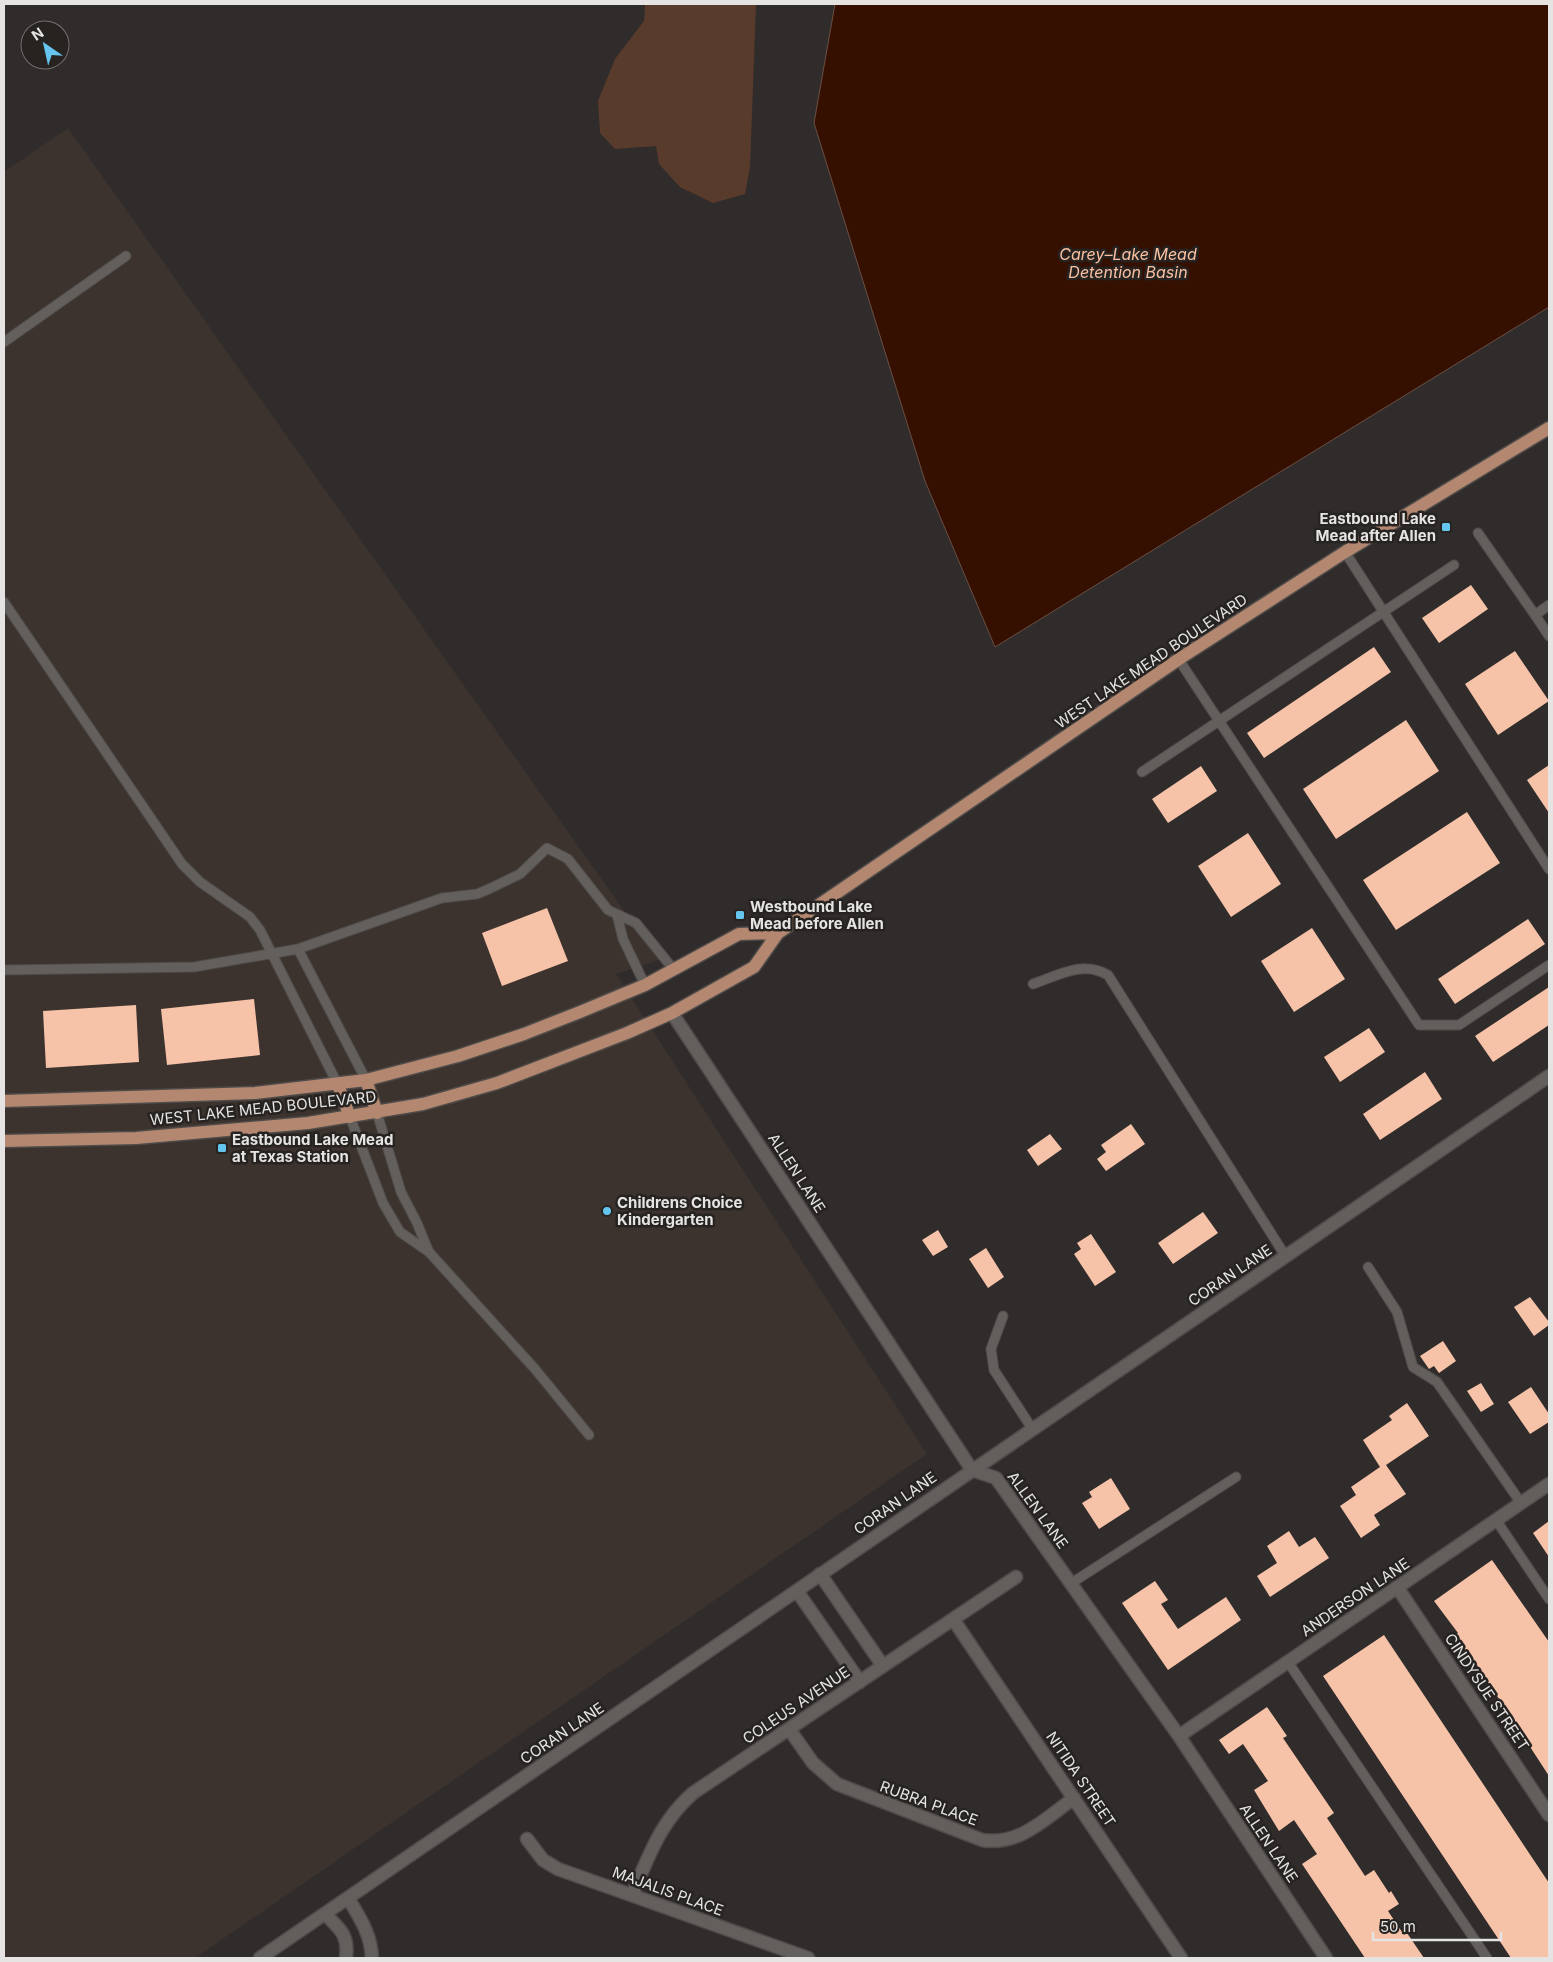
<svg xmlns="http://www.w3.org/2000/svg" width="1553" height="1962" font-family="Inter,sans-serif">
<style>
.built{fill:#3c332e}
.green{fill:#593b2b}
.water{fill:#350f00;stroke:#6a4f44}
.building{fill:#f6c2a8}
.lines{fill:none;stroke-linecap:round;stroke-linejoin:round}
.service-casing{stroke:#4e4b49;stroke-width:11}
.minor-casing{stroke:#4e4b49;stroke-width:15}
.primary-casing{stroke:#4e4b49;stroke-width:15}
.service{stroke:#635f5d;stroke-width:9}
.minor{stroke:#635f5d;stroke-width:12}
.primary{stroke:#b48770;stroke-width:12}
.poi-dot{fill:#65c5ee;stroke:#262321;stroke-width:2}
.labels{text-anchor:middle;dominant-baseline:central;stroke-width:5;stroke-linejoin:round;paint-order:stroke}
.poi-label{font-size:15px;font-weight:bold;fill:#e6e4e3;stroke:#262321;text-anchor:start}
.street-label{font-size:15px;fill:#e6e4e3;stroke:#262321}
.water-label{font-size:16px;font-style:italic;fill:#fac0a1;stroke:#262321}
</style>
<rect width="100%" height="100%" fill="#302c2b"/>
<path class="built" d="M68 128 659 960 616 974 927 1454 195 1958H4V172Z"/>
<path class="green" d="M645 4H756L750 167 745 194 713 203 680 187 659 164 656 146 615 149 600 133 598 101 615 59 644 21Z"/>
<path class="water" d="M835 4H1549V307L995 647 925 481 814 123Z"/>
<path class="building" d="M1471 585 1488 609 1439 643 1422 618Z
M1374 647 1391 672 1264 758 1247 733Z
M1515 651 1549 701 1498 735 1465 684Z
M1406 720 1439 771 1336 839 1303 789Z
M1549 765V813L1527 780Z
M1201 766 1217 791 1168 823 1152 799Z
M1467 812 1500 863 1396 930 1363 880Z
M1248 833 1281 884 1231 917 1198 866Z
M547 908 568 961 502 986 482 933Z
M1528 919 1545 944 1455 1004 1438 979Z
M1312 928 1345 979 1294 1012 1261 961Z
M1549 987V1025L1493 1062 1475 1036Z
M254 999 260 1055 167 1065 161 1009Z
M136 1005 139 1062 46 1068 43 1011Z
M1369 1028 1385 1052 1340 1082 1324 1057Z
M1425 1072 1442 1099 1380 1140 1363 1114Z
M1131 1124 1145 1144 1106 1171 1097 1159 1106 1152 1101 1145Z
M1050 1134 1062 1149 1038 1166 1027 1150Z
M1203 1212 1218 1233 1173 1264 1158 1243Z
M938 1230 948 1247 933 1256 922 1240Z
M1091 1234 1116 1272 1095 1286 1074 1254 1081 1249 1077 1243Z
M986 1248 1004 1277 988 1288 969 1259Z
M1530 1297 1549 1322V1325L1534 1336 1514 1307Z
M1443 1341 1456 1361 1439 1373 1434 1366 1429 1369 1420 1356Z
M1481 1383 1494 1404 1481 1412 1467 1391Z
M1531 1387 1549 1414V1422L1530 1434 1508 1402Z
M1407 1403 1429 1436 1386 1465 1406 1494 1374 1515 1380 1525 1361 1538 1340 1506 1356 1495 1351 1487 1380 1467 1363 1440 1392 1420 1389 1416Z
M1111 1478 1130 1509 1099 1529 1082 1503 1092 1497 1089 1492Z
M1549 1521V1557L1533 1533Z
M1289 1531 1299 1547 1315 1537 1329 1558 1270 1597 1257 1576 1277 1563 1267 1546Z
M1492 1560 1549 1642V1776L1475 1662 1473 1663 1455 1635 1458 1633 1434 1601Z
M1155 1581 1168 1600 1161 1604 1178 1629 1226 1597 1241 1620 1168 1670 1122 1603Z
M1384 1635 1549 1883V1958H1511L1323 1676Z
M1267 1707 1287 1736 1283 1738 1334 1813 1327 1818 1365 1876 1374 1870 1389 1893 1391 1891 1399 1904 1388 1911 1404 1935 1407 1933 1424 1958H1365L1302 1864 1317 1854 1294 1820 1279 1831 1254 1790 1268 1781 1243 1744 1229 1754 1219 1740Z"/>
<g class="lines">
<defs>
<path id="service" d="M4 342 126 256
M1478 533 1535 615
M1345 552 1549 869
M4 602 182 864 200 882 250 917 260 930 338 1085
M1549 605 1535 615 1549 636
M1179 660 1419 1025H1459L1549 965
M1142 772 1454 565
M617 915 623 939 645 985
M298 949 366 1080
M4 970 194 967 298 949 442 898 477 894 489 889 520 874 547 848 568 859 608 910 636 923 674 970
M1033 984C1059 975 1083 960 1108 975L1286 1257
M377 1113 401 1192 417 1223 429 1252
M350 1117 383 1203 400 1232 429 1252 535 1369 589 1435
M1368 1267 1397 1312 1413 1367 1437 1382 1521 1503
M1003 1316 991 1349 994 1370 1033 1430
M1496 1520 1549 1599
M1070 1584 1236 1477
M1288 1662 1487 1958"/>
<path id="minor" d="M672 1013 972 1470 996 1478 1179 1736 1326 1958
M820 1574 883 1666
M1397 1587 1549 1815
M797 1591 860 1682
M953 1619 1181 1958
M789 1729 813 1763 837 1784 982 1840C1019 1846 1045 1819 1074 1798
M1179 1736 1549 1484
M527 1839 543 1860 558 1869 808 1958
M632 1895C649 1856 660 1822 693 1793L1016 1577
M348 1898C360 1918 371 1934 372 1958
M325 1914C340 1929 349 1935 346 1958
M260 1958 1549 1076"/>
<path id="primary" d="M366 1080 377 1113
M338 1085 350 1117
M4 1101 255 1093 366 1080 458 1056 524 1034 580 1012 645 985 739 934 778 933
M4 1141 136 1138 308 1123 423 1104 497 1083 627 1033 672 1013 754 967 778 933 1182 657 1345 552 1549 428"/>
</defs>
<use href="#service" class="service-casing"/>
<use href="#minor" class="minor-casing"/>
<use href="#primary" class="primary-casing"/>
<use href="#service" class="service"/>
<use href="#minor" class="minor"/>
<use href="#primary" class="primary"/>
</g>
<g class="poi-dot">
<rect x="1441" y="522" width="10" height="10" rx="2.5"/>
<rect x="735" y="910" width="10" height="10" rx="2.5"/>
<rect x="217" y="1143" width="10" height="10" rx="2.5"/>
<circle cx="607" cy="1211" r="5"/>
</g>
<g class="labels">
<g class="poi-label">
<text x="1436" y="518" text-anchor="end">Eastbound Lake<tspan x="1436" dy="17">Mead after Allen</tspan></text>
<text x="750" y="906">Westbound Lake<tspan x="750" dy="17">Mead before Allen</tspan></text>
<text x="232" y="1139">Eastbound Lake Mead<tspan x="232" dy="17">at Texas Station</tspan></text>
<text x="617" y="1202">Childrens Choice<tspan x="617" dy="17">Kindergarten</tspan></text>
</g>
<g class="street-label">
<text transform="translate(1151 661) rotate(-34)">WEST LAKE MEAD BOULEVARD</text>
<text transform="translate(263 1108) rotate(-6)">WEST LAKE MEAD BOULEVARD</text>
<text transform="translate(797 1173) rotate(57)">ALLEN LANE</text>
<text transform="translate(1230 1275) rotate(-34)">CORAN LANE</text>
<text transform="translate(895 1503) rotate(-35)">CORAN LANE</text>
<text transform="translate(1038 1510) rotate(54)">ALLEN LANE</text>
<text transform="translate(1355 1597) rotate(-34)">ANDERSON LANE</text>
<text transform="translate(1487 1692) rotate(56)">CINDYSUE STREET</text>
<text transform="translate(796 1705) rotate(-34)">COLEUS AVENUE</text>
<text transform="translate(562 1733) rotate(-34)">CORAN LANE</text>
<text transform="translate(1081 1779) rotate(56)">NITIDA STREET</text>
<text transform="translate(929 1803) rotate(20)">RUBRA PLACE</text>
<text transform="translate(1269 1843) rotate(56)">ALLEN LANE</text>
<text transform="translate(668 1891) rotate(20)">MAJALIS PLACE</text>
</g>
<g class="water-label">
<text x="1128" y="254">Carey–Lake Mead<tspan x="1128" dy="18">Detention Basin</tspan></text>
</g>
</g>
<rect width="1553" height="1962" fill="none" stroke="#e6e4e3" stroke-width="10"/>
<g transform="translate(45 45) rotate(326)"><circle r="24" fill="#262321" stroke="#73706f"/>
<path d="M0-4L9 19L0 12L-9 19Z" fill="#65c5ee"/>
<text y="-8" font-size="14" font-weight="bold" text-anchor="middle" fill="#e6e4e3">N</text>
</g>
<path d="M1373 1932v8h128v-8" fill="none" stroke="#e6e4e3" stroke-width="2.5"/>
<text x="1380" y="1932" font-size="15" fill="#e6e4e3" stroke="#262321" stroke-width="4" paint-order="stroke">50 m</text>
</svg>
